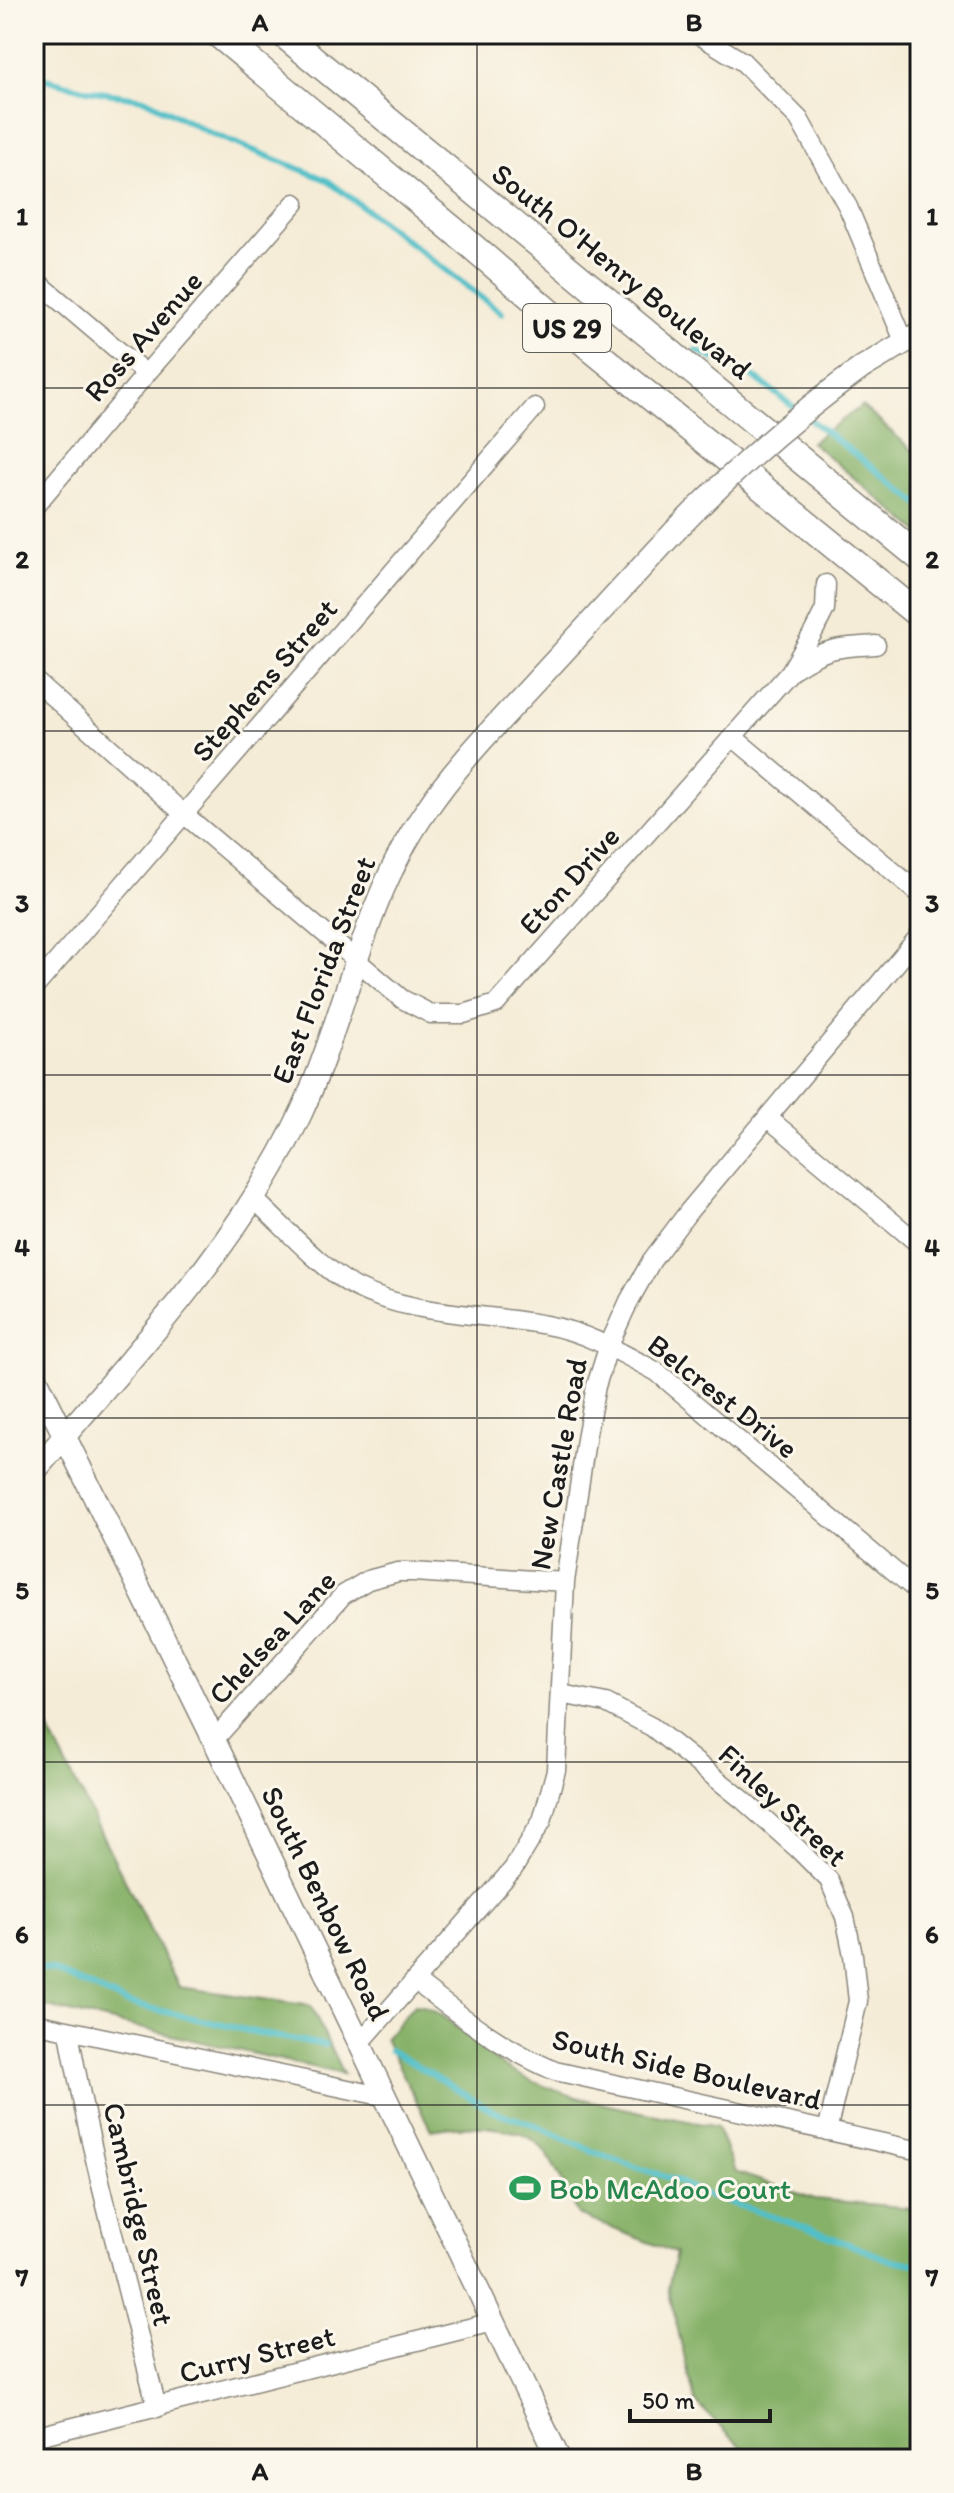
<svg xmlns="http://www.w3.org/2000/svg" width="954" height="2493" font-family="Itim,sans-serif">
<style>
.forest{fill:#86b168;stroke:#516642;stroke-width:2}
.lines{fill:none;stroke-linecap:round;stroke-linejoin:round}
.stream{stroke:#51bfc8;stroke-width:6}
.minor-casing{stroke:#88847a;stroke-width:21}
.major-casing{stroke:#88847a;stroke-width:25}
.highway-casing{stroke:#88847a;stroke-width:29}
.minor{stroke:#fff;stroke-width:18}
.major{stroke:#fff;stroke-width:22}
.highway{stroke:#fff;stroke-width:26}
.major-bridge-casing{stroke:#88847a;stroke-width:25;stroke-linecap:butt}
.major-bridge{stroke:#fff;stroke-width:22}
.grid{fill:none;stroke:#1c1c1c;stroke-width:2;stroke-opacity:0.55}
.labels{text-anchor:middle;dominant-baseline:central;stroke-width:6;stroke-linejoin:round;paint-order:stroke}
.shield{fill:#fbf7ec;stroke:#5f5e5a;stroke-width:2}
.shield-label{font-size:28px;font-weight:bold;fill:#1c1c1c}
.street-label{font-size:30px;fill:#1c1c1c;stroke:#fbf7ec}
.leisure-label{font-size:30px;fill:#27864d;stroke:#fbf7ec;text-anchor:start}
.neatline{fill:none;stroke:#1c1c1c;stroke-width:3}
.grid-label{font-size:26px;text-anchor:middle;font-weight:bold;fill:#1c1c1c}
</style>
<rect width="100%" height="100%" fill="#fbf7ec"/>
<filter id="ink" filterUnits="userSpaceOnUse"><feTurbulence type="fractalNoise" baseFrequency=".0125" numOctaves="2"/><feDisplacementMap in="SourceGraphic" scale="16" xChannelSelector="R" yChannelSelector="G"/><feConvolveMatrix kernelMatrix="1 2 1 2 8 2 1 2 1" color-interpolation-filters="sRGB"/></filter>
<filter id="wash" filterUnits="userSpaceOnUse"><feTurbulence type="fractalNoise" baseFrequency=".006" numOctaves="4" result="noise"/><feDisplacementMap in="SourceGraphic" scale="32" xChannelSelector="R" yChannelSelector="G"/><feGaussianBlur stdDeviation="1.8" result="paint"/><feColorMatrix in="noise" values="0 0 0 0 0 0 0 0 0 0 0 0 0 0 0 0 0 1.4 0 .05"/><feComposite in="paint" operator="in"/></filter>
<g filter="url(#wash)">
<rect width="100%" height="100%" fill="#f5ecd7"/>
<path class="forest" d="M862 406 920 457V533L811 442Z
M34 1701 179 1987 311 2006 343 2074 34 2004Z
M414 2005C444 2006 483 2056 510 2070 571 2104 649 2112 717 2127L735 2172 815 2199 912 2208 920 2205V2459H753L695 2401 668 2288 676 2253 578 2215C569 2197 555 2163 543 2149 521 2122 461 2125 431 2130L385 2039Z"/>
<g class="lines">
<path class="stream" d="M34 76 87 90 144 99 210 133 327 180 502 313
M696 350 757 379 920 504
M34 1967 54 1971 127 2003 267 2035 325 2045
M390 2050 495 2112 527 2122 604 2156 677 2181 706 2195 805 2227 887 2259 920 2265"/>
</g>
</g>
<g filter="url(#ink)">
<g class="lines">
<defs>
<path id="minor" d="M698 34 743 62 799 119 848 207 904 341
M34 279 146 374
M34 507 146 374 295 203
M795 668C827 647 839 647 876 645
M34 680 185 815 402 999 431 1014H464L496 1004 790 672 814 631 825 609 826 584
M733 737 920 894
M34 988 535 407
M768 1118 920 1245
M254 1199C282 1225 323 1270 355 1287 411 1316 485 1313 546 1325 586 1332 622 1353 657 1372L920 1593
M561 1694 606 1703 652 1727 743 1800 798 1849 829 1880 845 1917 853 1955 858 2001 827 2131
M214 1740 343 1595 368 1580 398 1572H413L565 1582
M415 1981C463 2018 500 2047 555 2071L920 2151
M34 2023 386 2097
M69 2032C91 2158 126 2283 157 2408
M360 2043 513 1869 542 1821 556 1770 565 1582 587 1433 596 1386 609 1345 629 1301 652 1260 689 1211 920 935
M34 2437 493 2322"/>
<path id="major" d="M863 367 920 333
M34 1374 214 1740 559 2459
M34 1472C130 1358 237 1249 301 1113 347 1014 362 903 425 812 455 767 494 727 531 687 579 635 627 583 675 531"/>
<path id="highway" d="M218 34 452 229 594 351 920 616
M283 34 920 558"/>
</defs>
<use href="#minor" class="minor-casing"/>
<use href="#major" class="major-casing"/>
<use href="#highway" class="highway-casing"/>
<use href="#minor" class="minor"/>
<use href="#major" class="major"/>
<use href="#highway" class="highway"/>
<defs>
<path id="major-bridge" d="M675 531C733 471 794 416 863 367"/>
</defs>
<use href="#major-bridge" class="major-bridge-casing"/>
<use href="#major-bridge" class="major-bridge"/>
</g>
</g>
<path class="grid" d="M477 34V2459M34 388H920M34 731H920M34 1075H920M34 1418H920M34 1762H920M34 2105H920"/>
<defs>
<symbol id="stadium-bare" viewBox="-9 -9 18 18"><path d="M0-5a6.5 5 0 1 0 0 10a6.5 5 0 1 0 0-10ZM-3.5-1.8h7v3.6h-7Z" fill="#2e9e5b" stroke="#fbf7ec" stroke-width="2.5" paint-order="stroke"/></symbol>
</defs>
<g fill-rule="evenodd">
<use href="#stadium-bare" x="503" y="2166" width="44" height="44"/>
</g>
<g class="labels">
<rect class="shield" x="523" y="304" width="88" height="48" rx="6"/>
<g class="shield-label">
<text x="567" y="328">US 29</text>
</g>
<g class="street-label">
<text transform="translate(622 271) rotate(39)">South O'Henry Boulevard</text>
<text transform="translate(143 336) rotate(-49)">Ross Avenue</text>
<text transform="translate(264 680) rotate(-49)">Stephens Street</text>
<text transform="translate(569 880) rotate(-48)">Eton Drive</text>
<text transform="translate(323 970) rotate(-69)">East Florida Street</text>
<text transform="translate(723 1396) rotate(38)">Belcrest Drive</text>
<text transform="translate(558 1464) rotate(-80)">New Castle Road</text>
<text transform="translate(272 1637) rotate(-47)">Chelsea Lane</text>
<text transform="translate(783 1805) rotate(43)">Finley Street</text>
<text transform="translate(326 1903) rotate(64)">South Benbow Road</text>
<text transform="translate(687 2069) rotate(13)">South Side Boulevard</text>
<text transform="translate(139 2214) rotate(77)">Cambridge Street</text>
<text transform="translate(257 2354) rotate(-14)">Curry Street</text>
</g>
<g class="leisure-label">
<text x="549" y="2188">Bob McAdoo Court</text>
</g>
</g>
<rect width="954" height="2493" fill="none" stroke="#fbf7ec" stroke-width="88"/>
<path d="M630 2409v12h140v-12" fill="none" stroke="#1c1c1c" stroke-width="4"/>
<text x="642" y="2409" font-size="24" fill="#1c1c1c" stroke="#fbf7ec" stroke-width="6" paint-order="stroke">50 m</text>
<rect x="44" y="44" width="866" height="2405" class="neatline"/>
<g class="grid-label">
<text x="260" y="31">A</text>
<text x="694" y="31">B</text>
<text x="22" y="225">1</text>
<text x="932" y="225">1</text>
<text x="22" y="568">2</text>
<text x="932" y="568">2</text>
<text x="22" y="912">3</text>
<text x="932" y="912">3</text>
<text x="22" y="1256">4</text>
<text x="932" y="1256">4</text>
<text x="22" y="1599">5</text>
<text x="932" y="1599">5</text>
<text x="22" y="1943">6</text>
<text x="932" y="1943">6</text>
<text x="22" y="2286">7</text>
<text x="932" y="2286">7</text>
<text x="260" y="2480">A</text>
<text x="694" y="2480">B</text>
</g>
</svg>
